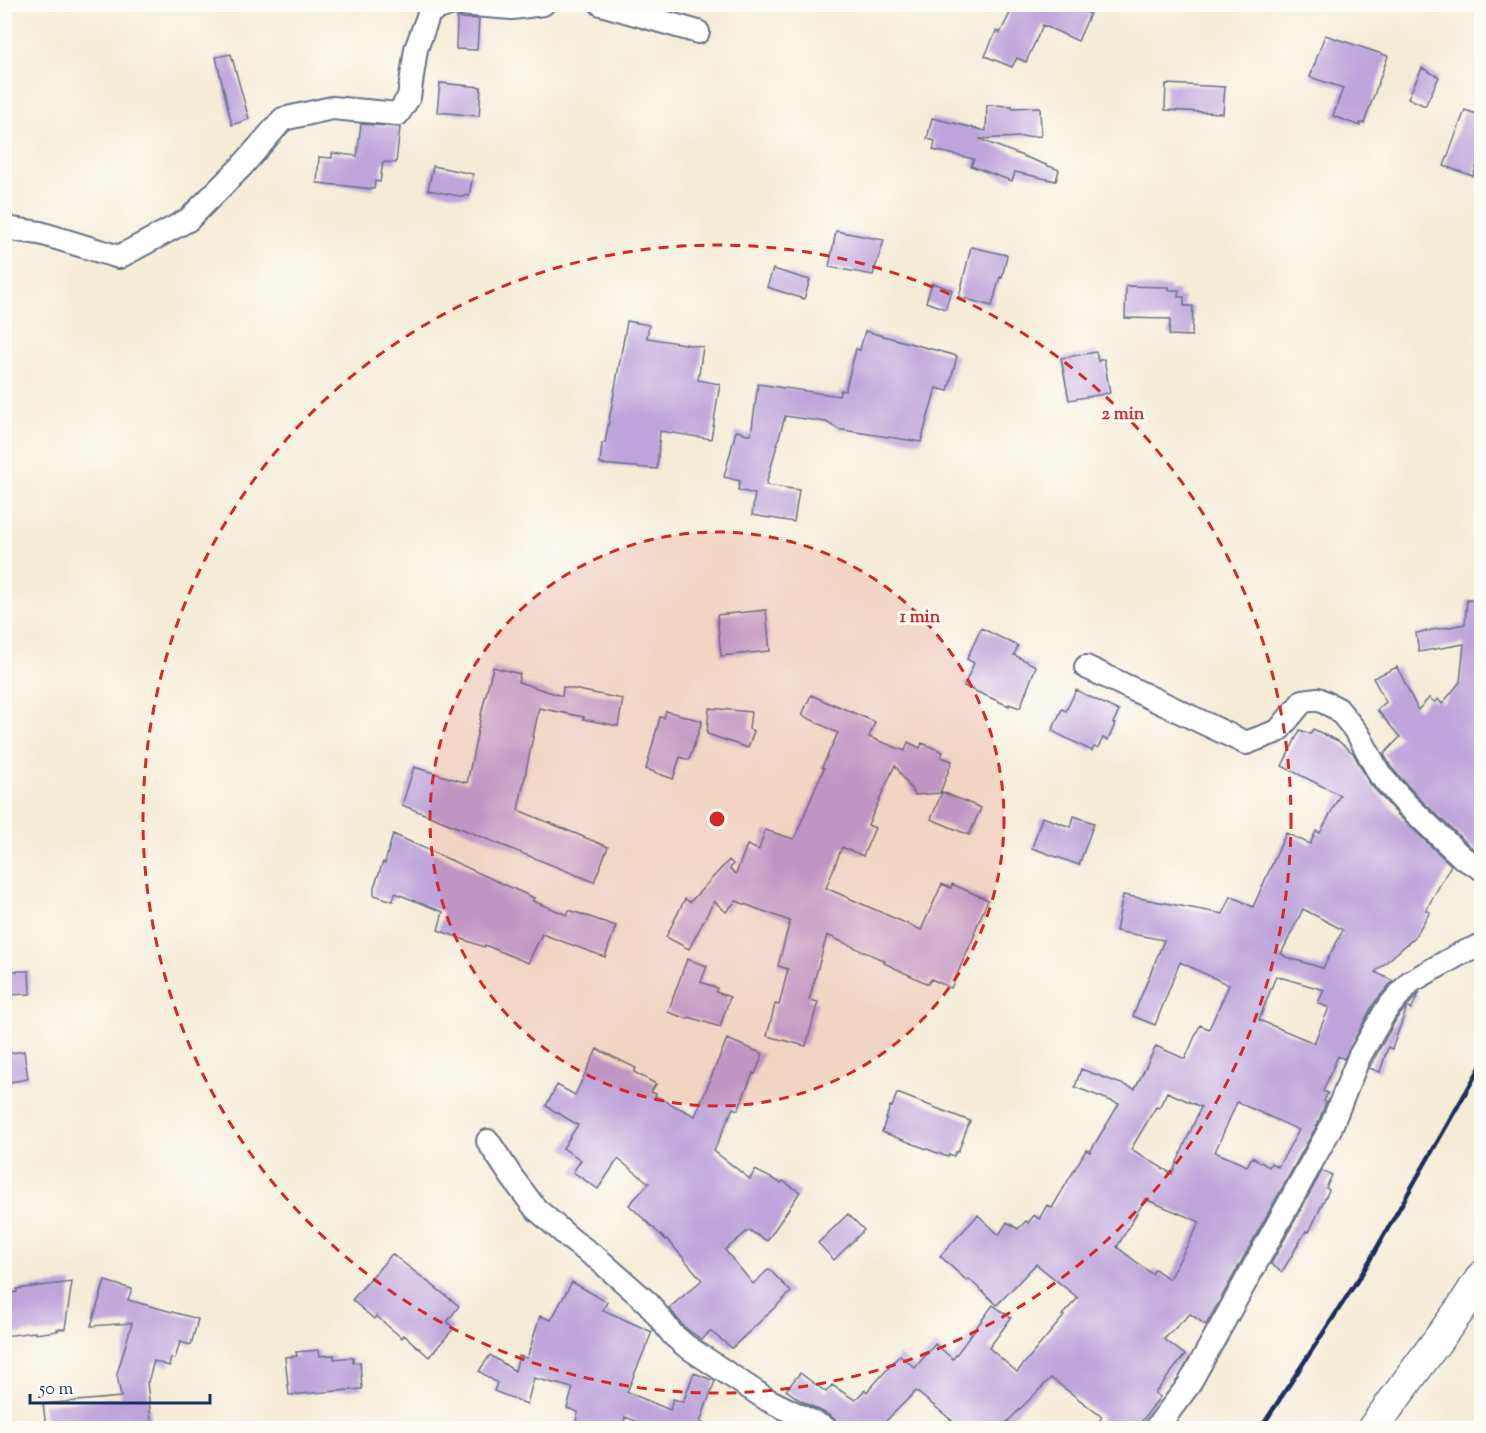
<svg xmlns="http://www.w3.org/2000/svg" width="1486" height="1433" font-family="'Sorts Mill Goudy',serif">
<style>
.building{fill:#bda4da;fill-rule:evenodd}
.lines{fill:none;stroke-linecap:round;stroke-linejoin:round}
.minor-casing{stroke:#677188;stroke-width:26}
.major-casing{stroke:#677188;stroke-width:33}
.minor{stroke:#fff;stroke-width:22}
.major{stroke:#fff;stroke-width:30}
.rail{stroke:#1b2f5e;stroke-width:4.5}
.ring{fill:none;stroke:#d62828;stroke-width:3;stroke-dasharray:10 8}
.centre{fill:#d62828;stroke:#fdfcf7;stroke-width:3}
.ring-label{font-size:18px;text-anchor:middle;font-weight:bold;fill:#d62828;stroke:#fdfcf7;stroke-width:6;stroke-linejoin:round;paint-order:stroke}
</style>
<rect width="100%" height="100%" fill="#fdfcf7"/>
<filter id="ink" filterUnits="userSpaceOnUse"><feTurbulence type="fractalNoise" baseFrequency=".0167" numOctaves="2"/><feDisplacementMap in="SourceGraphic" scale="12" xChannelSelector="R" yChannelSelector="G"/><feConvolveMatrix kernelMatrix="1 2 1 2 8 2 1 2 1" color-interpolation-filters="sRGB"/></filter>
<filter id="wash" filterUnits="userSpaceOnUse"><feTurbulence type="fractalNoise" baseFrequency=".008" numOctaves="4" result="noise"/><feDisplacementMap in="SourceGraphic" scale="24" xChannelSelector="R" yChannelSelector="G"/><feGaussianBlur stdDeviation="1.35" result="paint"/><feColorMatrix in="noise" values="0 0 0 0 0 0 0 0 0 0 0 0 0 0 0 0 0 1.4 0 .05"/><feComposite in="paint" operator="in"/></filter>
<g filter="url(#wash)">
<rect width="100%" height="100%" fill="#f5ecd7"/>
<g id="blocks">
<path class="building" d="M996 4H1068L1090 14 1078 41 1043 25 1026 62 1017 58 1012 67 985 56 996 31 1000 33 1011 11Z
M457 18 479 19 477 50 456 49Z
M1325 35 1388 56 1364 123H1360V126L1333 116 1343 88 1310 77Z
M231 54 249 119 232 125 216 57Z
M1422 68 1439 77 1425 106 1408 98Z
M440 83 481 87 479 116 437 112Z
M1166 84 1225 87 1223 113 1165 110Z
M987 105 1012 106V108L1040 107 1041 136 979 139 1059 170 1056 181 1015 172 1012 181 971 166 974 159 933 150 935 141 927 139 932 118 986 131Z
M1465 110 1482 116V153L1473 176 1444 166Z
M361 124 400 127 396 163 383 162 380 182 375 181 374 189 317 183 319 157 332 158V153L357 156Z
M433 166 473 174 469 196 465 195 464 197 428 190Z
M836 231 884 240 873 275 829 267Z
M971 247 1007 255 1002 278 1000 277 992 306 959 297Z
M773 269 810 280 804 299 767 287Z
M932 283 952 290 945 309 926 302Z
M1126 286 1169 287V290H1179L1178 297H1184V306H1193L1192 336 1169 335 1170 319 1125 318Z
M627 321 649 325 647 338 703 347 698 380 720 384 711 439 660 431 657 469 600 464 602 443H605Z
M865 331 957 356 948 391 936 388 921 442 843 430H840L826 422 785 416 766 485 799 490 794 522 752 515 755 494 738 490 740 481 724 477 736 431 751 435 758 384 839 396 841 390 845 391 856 349 860 350Z
M1096 352 1098 361 1104 359 1110 393 1069 400 1061 358Z
M1467 600 1482 601V853L1471 847 1417 796 1391 767 1384 754 1400 737 1377 710 1386 702 1373 678 1397 667 1418 710 1429 698 1435 702 1438 699 1442 704 1460 682 1464 644 1419 652 1416 633 1465 624Z
M766 610 770 651 721 656 717 615Z
M981 628 1018 646 1014 655 1036 666 1020 708 1009 704V706L964 686 974 663 967 659Z
M493 667 520 674 518 682 562 696 563 687 623 699 618 726 583 719 584 717 539 708 518 810 608 847 594 882 402 805 414 767 467 783 483 706Z
M1076 690 1119 711 1113 723 1115 724 1108 740 1103 738 1098 748 1094 747 1092 751 1052 731 1062 709 1066 711Z
M811 695 833 705V704L875 722 869 737 905 751 908 742 920 748 922 743 943 752 941 757 952 761 940 793 915 795 895 765 868 825 875 828 863 856 842 847 826 888 921 930 942 884 951 888 952 884 988 900 974 933 975 934 951 988 931 979 928 984 884 963 885 961 827 935 809 1000 818 1002 806 1046 767 1036 775 1004 779 1005 788 969 778 966 790 921 736 901 726 912 714 901 689 949 666 937 685 899 690 902 729 860 733 864 730 869 736 874 747 845 759 850 765 830 794 839 824 768 822 767 838 733 802 715Z
M709 708 751 712 749 729 754 731 748 748 707 734Z
M666 711 702 721 689 760 680 757 673 779 646 769 660 717 664 718Z
M1313 729 1338 741 1353 753 1370 784 1398 815 1451 865 1426 910 1430 912 1414 938 1375 972 1393 981 1374 1003 1344 1059 1338 1056 1323 1091 1328 1093 1324 1101 1326 1102 1318 1123 1206 1325 1190 1314 1164 1339 1185 1355 1155 1393 1160 1397 1137 1428H1094L1102 1417 1051 1378 1001 1428H961L916 1391 879 1428H838L836 1421 831 1416 800 1400 786 1390 800 1373 826 1392 832 1385 855 1400 865 1390 867 1392 900 1355 915 1368 935 1344 953 1359 993 1305 1011 1318 989 1348 1017 1372 1064 1316 1062 1315 1078 1298 1036 1264 997 1305 969 1279 967 1281 940 1256 978 1215 999 1235 1007 1222 1018 1229 1026 1221 1028 1223 1034 1215 1039 1219 1047 1205 1052 1208 1086 1150 1090 1152 1119 1104 1075 1087 1081 1069 1135 1089 1156 1046 1185 1059 1200 1025 1209 1029 1229 985 1180 962 1155 1025 1133 1016 1164 940 1116 931 1123 895 1223 914 1231 896 1253 907 1286 833 1310 844 1316 831 1320 833 1340 795 1282 766 1300 730 1310 734ZM1303 909 1343 930 1323 968 1285 957V956L1281 954ZM1276 976 1324 990 1318 1003 1329 1008 1314 1043 1259 1020ZM1167 1092 1201 1107 1172 1174 1131 1149 1156 1107 1159 1108ZM1237 1102 1299 1130 1278 1167 1271 1163 1269 1167 1252 1157 1247 1166 1215 1152ZM1145 1199 1200 1222 1169 1279 1155 1269 1152 1274 1117 1247Z
M942 792 981 808 969 835 931 819Z
M1074 816 1094 823 1079 865 1032 848 1042 817 1071 827Z
M393 834 534 898 533 901 567 915 569 910 616 926 605 957 542 934 528 963 485 945 484 947 438 930 443 912 395 893 393 901 374 895V887L383 862 385 863Z
M687 959 707 966 701 982 717 988 716 992 730 997 720 1027 689 1017 688 1019 668 1012Z
M4 971H29L30 994 4 995Z
M1420 992 1411 1009 1407 1007 1392 1049 1388 1047 1380 1072 1369 1068 1397 1018 1419 993Z
M727 1039 763 1054 755 1074 753 1073 738 1110 733 1108 714 1151 750 1179 755 1170 781 1183 783 1181 800 1192 767 1241 749 1230 725 1250 753 1284 769 1269 791 1292 732 1348 710 1331 702 1340 683 1326 669 1308 702 1280 667 1239 666 1240 629 1205 649 1183 618 1159 598 1189 573 1172 581 1160 563 1148 578 1125 546 1106 557 1085 575 1095 597 1049 636 1068 634 1072 656 1084 651 1092 656 1094 655 1096 695 1116Z
M24 1051 28 1079 4 1083V1054Z
M897 1093 970 1121 958 1152H956L954 1156 949 1154 948 1157 882 1132 890 1106 892 1107Z
M1322 1171 1332 1175 1326 1188 1329 1190 1309 1232 1306 1231 1282 1272 1271 1264Z
M848 1214 864 1230 834 1260 818 1243Z
M392 1254 459 1306 447 1322 454 1328 429 1357 404 1335 402 1338 376 1316 374 1319 352 1300Z
M105 1281 132 1289 128 1300 198 1319 191 1345 180 1342 175 1359 171 1358 169 1366 154 1361 148 1382H147L152 1428H50V1426H46L43 1404 121 1397 117 1374 132 1323 91 1326Z
M72 1282 65 1329H57L58 1331 35 1334V1332L4 1336V1294L17 1292V1289Z
M572 1282 607 1302 603 1310 652 1332 627 1392 670 1410 673 1399 683 1402 694 1373 712 1380 715 1381 700 1422 713 1428H655L625 1417 623 1428H575L578 1412 567 1408 573 1388 534 1378 527 1404 494 1391 497 1383 479 1371 490 1355 515 1371 519 1356 527 1358 540 1316 551 1320Z
M319 1350 320 1356 334 1355V1359L353 1357V1363L360 1362 362 1389 289 1395 285 1357 297 1356 296 1352Z"/>
</g>
</g>
<g filter="url(#ink)">
<use href="#blocks" fill-opacity="0" stroke="#677188" stroke-width="1.5"/>
<g class="lines">
<defs>
<path id="minor" d="M460 4 512 8 543 4
M601 4 698 32
M4 228 40 233 119 257 188 220 242 166 283 119 332 108 398 114 409 97 416 49 430 11 450 4
M1086 667 1246 743 1278 731 1303 701 1318 699 1338 709 1358 734 1380 775 1407 805 1463 858 1482 869
M488 1141 511 1176 535 1208 573 1241 598 1259 648 1303 673 1335 686 1346 768 1400 825 1428
M1156 1428 1188 1386 1330 1129 1359 1057 1386 1010 1410 982 1460 954 1482 945"/>
<path id="major" d="M1373 1428 1462 1307 1482 1276"/>
</defs>
<use href="#minor" class="minor-casing"/>
<use href="#major" class="major-casing"/>
<use href="#minor" class="minor"/>
<use href="#major" class="major"/>
<path class="rail" d="M1261 1428 1363 1272 1482 1064"/>
</g>
</g>
<circle cx="717" cy="819" r="287" fill="#d62828" fill-opacity=".12"/>
<g class="ring">
<circle cx="717" cy="819" r="287"/>
<circle cx="717" cy="819" r="574"/>
</g>
<circle cx="717" cy="819" r="9" class="centre"/>
<g class="ring-label">
<text x="1123" y="419">2 min</text>
<text x="920" y="622">1 min</text>
</g>
<rect width="1486" height="1433" fill="none" stroke="#fdfcf7" stroke-width="24"/>
<path d="M30 1394v9h180v-9" fill="none" stroke="#1b2f5e" stroke-width="3"/>
<text x="39" y="1394" font-size="18" fill="#1b2f5e" stroke="#fdfcf7" stroke-width="4.5" paint-order="stroke">50 m</text>
</svg>
